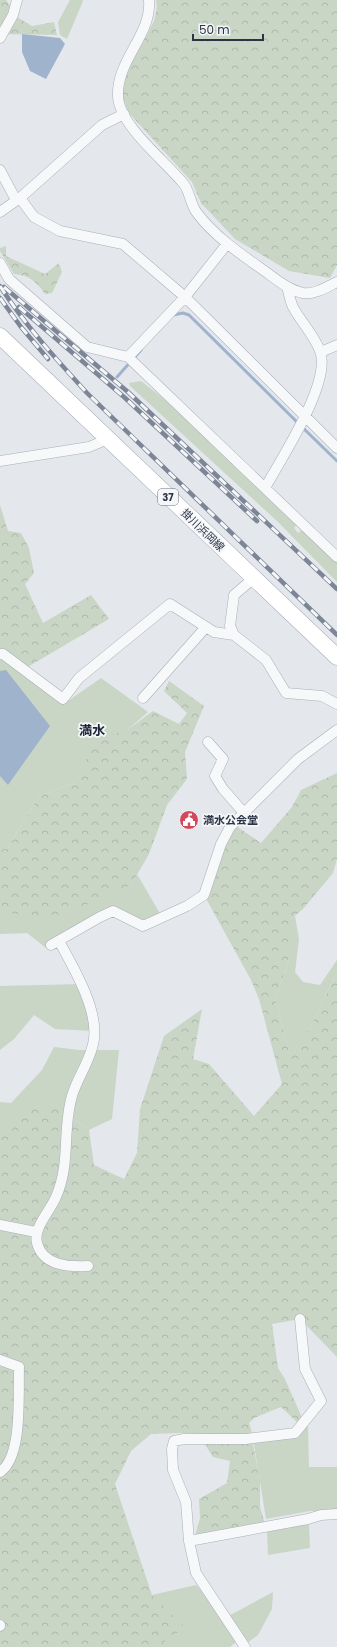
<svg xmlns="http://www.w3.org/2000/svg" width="337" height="1647" font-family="Poppins,'Noto Sans JP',sans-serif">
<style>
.grass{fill:#c9d6c5}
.forest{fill:url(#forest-crowns)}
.water{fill:#9fb4cc}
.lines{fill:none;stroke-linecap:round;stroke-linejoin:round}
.stream{stroke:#9fb4cc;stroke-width:3}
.street-casing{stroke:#a9aeb7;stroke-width:11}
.primary-casing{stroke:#a3abb8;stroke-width:17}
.street{stroke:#f7f8fa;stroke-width:10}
.primary{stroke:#fff;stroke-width:16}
.rail-casing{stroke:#7d8696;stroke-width:4.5}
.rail{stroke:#f4f6f9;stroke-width:3;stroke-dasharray:9;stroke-linecap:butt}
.labels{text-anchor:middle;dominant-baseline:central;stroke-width:3.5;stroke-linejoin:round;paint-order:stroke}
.shield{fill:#f4f6f9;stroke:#676e7b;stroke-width:1}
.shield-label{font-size:10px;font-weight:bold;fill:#2b3445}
.street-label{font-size:11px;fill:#2b3445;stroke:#f4f6f9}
.poi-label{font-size:11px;font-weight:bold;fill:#2b3445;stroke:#f4f6f9;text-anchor:start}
.quarter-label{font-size:13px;font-weight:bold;fill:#1d2536;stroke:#f4f6f9}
</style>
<defs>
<pattern id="forest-crowns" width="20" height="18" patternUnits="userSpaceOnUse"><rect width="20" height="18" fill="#c9d6c5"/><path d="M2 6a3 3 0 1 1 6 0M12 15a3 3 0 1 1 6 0" fill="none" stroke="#adb8ab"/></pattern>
</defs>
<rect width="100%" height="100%" fill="#e4e7ec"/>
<path class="grass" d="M70 0H82L83 1 67 39 60 35 58 22Z
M141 381 178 410 280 510 297 524 294 528 298 533 303 529 337 562V582L278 522 130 386 129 383Z
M0 648 14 665 65 703 101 678 148 712 127 730 96 742 74 783 39 796 8 848 0 850Z
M137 874 162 917 143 926 113 911 46 948 27 933 0 934V912L131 885Z
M295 916 299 939 295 972 303 982 320 985 337 960V972L310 1028 290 1056 275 998 290 958V920Z
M82 984 94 1031 55 1029 34 1015 14 1039 0 1050V986Z
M54 1047 79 1050H119L112 1119 89 1130 61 1110 12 1130 0 1139V1102L11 1103 42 1070Z
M308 1426 309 1467H337V1511H310L266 1519 253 1438 295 1433Z
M309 1524 310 1548 268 1555 267 1532Z
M196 1585 209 1599 237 1641 230 1647H164V1641L152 1595Z
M273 1592 272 1609 258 1635 247 1643 227 1617Z"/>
<path class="forest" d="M0 0H6L17 17 32 26 54 22 57 35 2 34 0 37Z
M156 0H337V265L330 278 289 271 235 239 201 203 192 182 128 112 123 98V79L154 21 157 7Z
M6 246V256L45 274 59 263 62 272 52 293 45 294C37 282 29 275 14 274L0 251V248Z
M0 505 8 531 21 533 29 548 34 573 25 584 43 623 91 595 109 619 26 668 0 648Z
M169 681 204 706 185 752 187 779 167 805 149 854 131 885 55 919 0 912V850L8 848 39 796 74 783 97 739 127 730 153 711 179 724 187 713 164 691Z
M337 773V859L333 873 303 909 290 920V958L275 998 290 1055 310 1028 337 972V1357L300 1319 272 1324 278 1368 285 1379 303 1420 298 1423 281 1407 254 1418 249 1423 253 1436 179 1433 151 1434 131 1451 115 1484 152 1595 185 1627 165 1641 164 1647H0V1134L12 1130 20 1115 38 1104 61 1110 89 1130 94 1165 124 1179 137 1153 140 1109 164 1036 202 1009 193 1059 209 1064 254 1116 282 1084 259 999 251 980 204 895 233 824 261 843 292 807 301 790Z
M252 1439 260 1480V1507L265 1524 195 1536 200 1518 199 1499 227 1483 230 1461 213 1457 204 1443Z"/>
<path class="water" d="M22 34 60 38 65 44 46 79 30 71 22 52Z
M6 670 50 726 8 785 0 776V671Z"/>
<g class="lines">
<path class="stream" d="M173 315 183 313 189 315 298 423
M117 377 141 350
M302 427 337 461"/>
<defs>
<path id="street" d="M149 0C152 35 116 60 118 97 120 126 165 161 183 183 190 191 190 204 197 213 215 237 242 255 266 272 277 280 289 290 303 293 314 295 327 287 337 282
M0 38 13 15 17 0
M0 170 16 200
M0 212 20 198
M227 244 185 297 337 448
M0 263 9 279 87 347 128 357 185 297 123 244 60 231 34 217 20 198 102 125 124 114
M321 352 337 345
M128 357 337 557
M0 461 89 447 108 439
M265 488C281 459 332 382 320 351 314 335 301 322 293 307 290 301 289 293 287 287
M254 578 234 595 230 626 234 635 266 660 286 693 322 696 337 704
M0 654H3L63 699 79 678 170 604 214 632 234 635
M143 698 206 627
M208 742 223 759 215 776 223 789 244 813
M59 941C73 967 98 1008 94 1039 92 1058 77 1078 72 1096 62 1129 71 1163 56 1197 50 1211 33 1228 37 1243 43 1266 69 1267 88 1266
M51 945 100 917 113 911 143 926 187 906 204 895 221 844 230 827 298 759 337 730
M0 1225 36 1232
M0 1360 19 1367C18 1394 23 1457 0 1472
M189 1541 308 1519 321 1515 337 1514
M0 1625V1626
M245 1647 196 1573 189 1541 186 1502 173 1470 172 1449 174 1441 184 1439H246L295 1433 321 1401 305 1369 300 1319"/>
<path id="primary" d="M0 336 337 657"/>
</defs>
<use href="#street" class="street-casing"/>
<use href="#primary" class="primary-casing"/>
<use href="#street" class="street"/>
<use href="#primary" class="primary"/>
<defs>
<path id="rail" d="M0 286C25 325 56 359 87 393L337 635
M4 287 128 392 337 589
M0 298 21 327 48 359
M19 307 124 397 257 521"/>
</defs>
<use href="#rail" class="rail-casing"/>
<use href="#rail" class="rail"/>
</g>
<defs>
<symbol id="civic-disc" viewBox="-11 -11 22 22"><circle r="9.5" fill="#d1495b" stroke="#f4f6f9"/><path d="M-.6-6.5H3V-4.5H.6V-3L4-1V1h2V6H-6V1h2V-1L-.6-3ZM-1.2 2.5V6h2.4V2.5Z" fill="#fff"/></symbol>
</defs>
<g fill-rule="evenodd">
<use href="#civic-disc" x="178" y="809" width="22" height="22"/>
</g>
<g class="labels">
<rect class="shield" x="158" y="489" width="20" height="16" rx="3"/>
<g class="shield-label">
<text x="168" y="497">37</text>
</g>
<g class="street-label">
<text transform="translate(203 530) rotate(44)">掛川浜岡線</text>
</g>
<g class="poi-label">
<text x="203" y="820">満水公会堂</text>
</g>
<g class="quarter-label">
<text x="92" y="730">満水</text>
</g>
</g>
<path d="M193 34v6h70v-6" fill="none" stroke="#2b3445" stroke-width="2"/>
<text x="199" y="34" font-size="12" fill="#2b3445" stroke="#f4f6f9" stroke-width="3" paint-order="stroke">50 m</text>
</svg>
